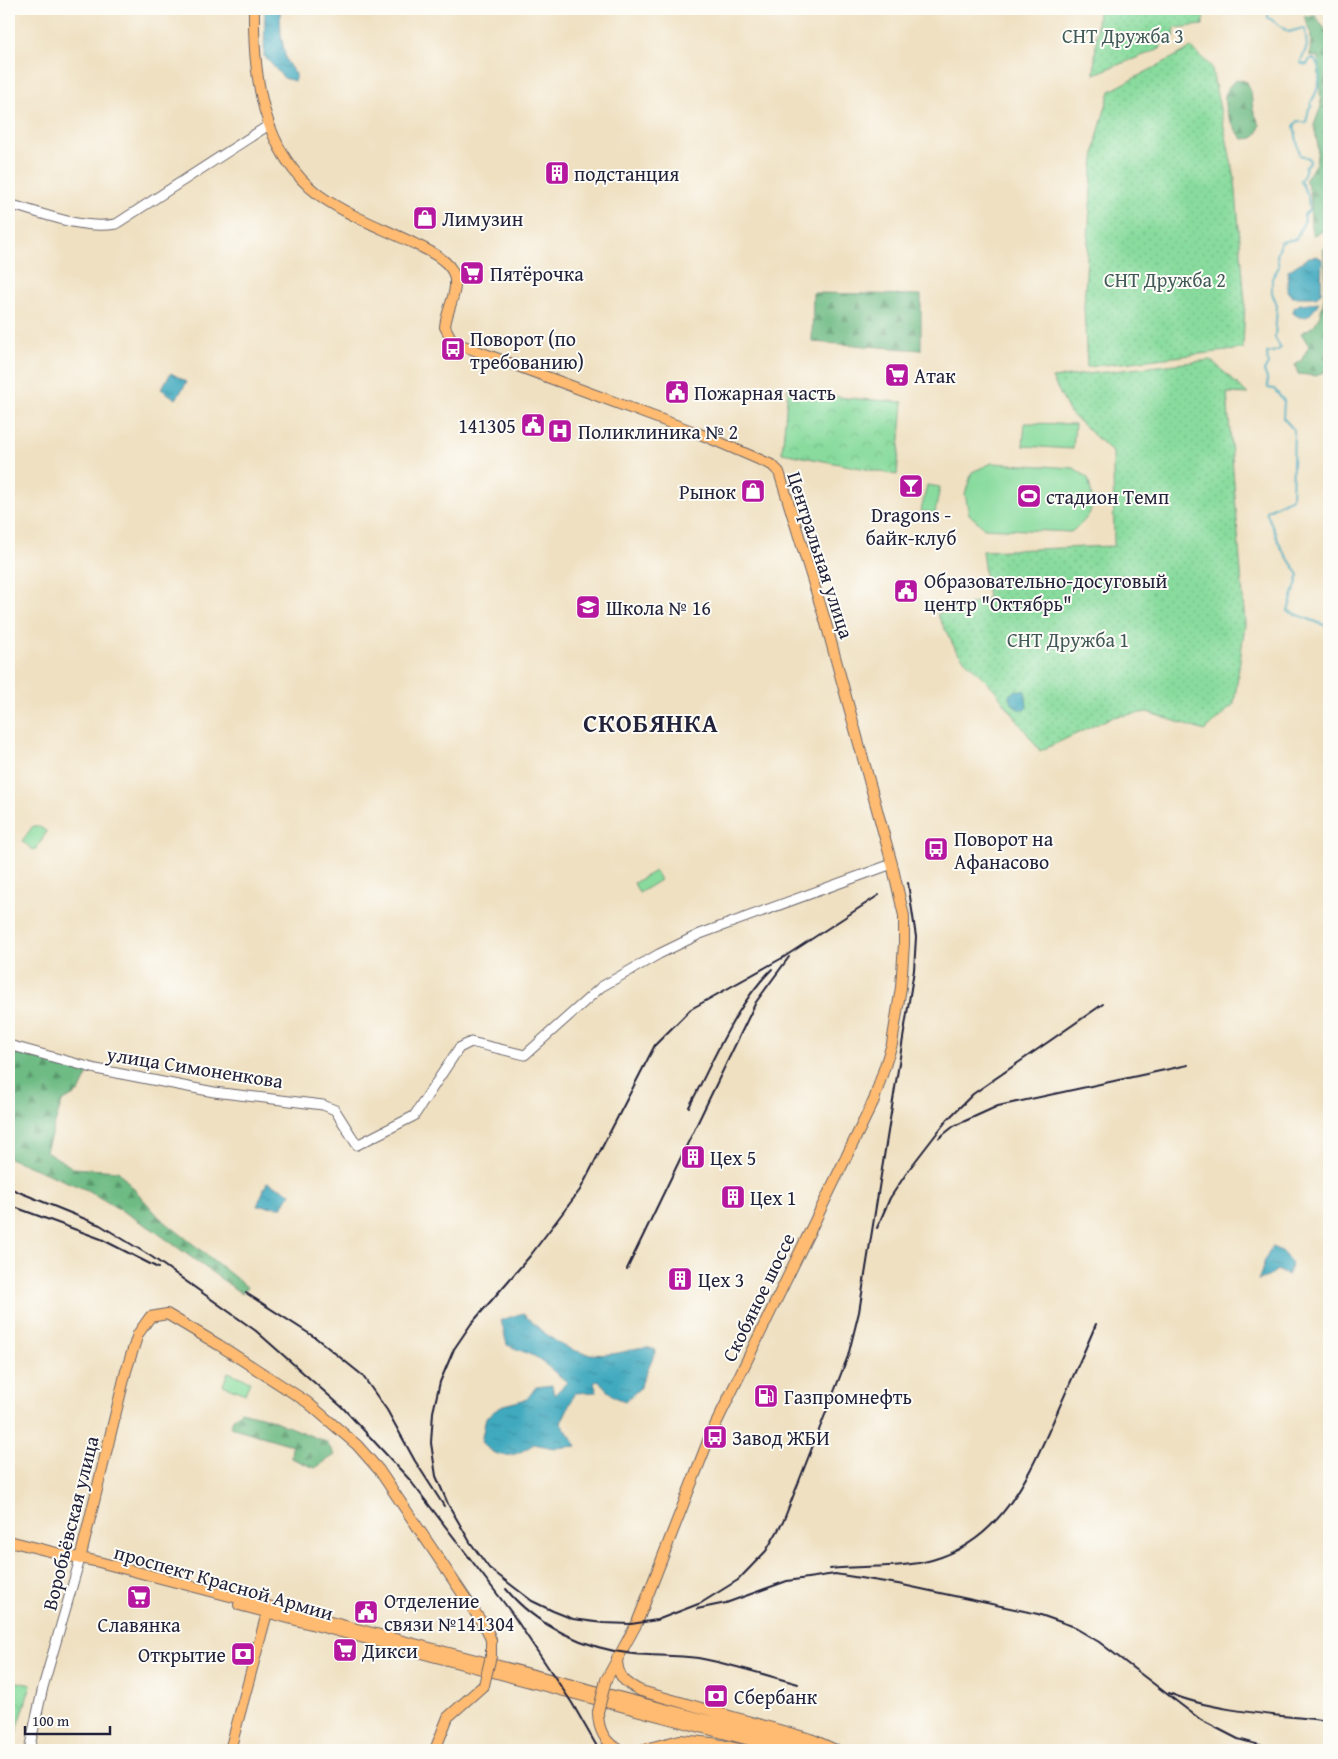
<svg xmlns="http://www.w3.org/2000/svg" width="1338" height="1759" font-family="'Gentium Book Plus',serif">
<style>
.forest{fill:url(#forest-firs);stroke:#486e60}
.park{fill:url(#park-crowns);stroke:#557e6c}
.garden{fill:url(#garden-dots);stroke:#557e6c}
.pitch{fill:#88db9d;stroke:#557e6c}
.water{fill:url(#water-ripples);stroke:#30667c}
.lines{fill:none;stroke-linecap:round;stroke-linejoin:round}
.stream{stroke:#3fa9be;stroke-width:2}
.minor-casing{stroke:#6a646a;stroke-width:11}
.major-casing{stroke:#6a646a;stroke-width:12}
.minor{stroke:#fff;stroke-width:9}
.major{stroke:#febb71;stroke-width:10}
.rail{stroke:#22223b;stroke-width:2}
.major-bridge-casing{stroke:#6a646a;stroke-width:12;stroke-linecap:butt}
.major-bridge{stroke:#febb71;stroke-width:10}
.labels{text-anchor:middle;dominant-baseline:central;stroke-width:4;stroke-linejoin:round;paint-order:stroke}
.park-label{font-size:20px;fill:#415a58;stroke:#fdfcf7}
.poi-label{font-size:20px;fill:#22223b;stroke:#fdfcf7;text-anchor:start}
.street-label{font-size:20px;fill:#22223b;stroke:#fdfcf7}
.district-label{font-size:25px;font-weight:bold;letter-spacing:1px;fill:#22223b;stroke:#fdfcf7}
</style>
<defs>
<pattern id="forest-firs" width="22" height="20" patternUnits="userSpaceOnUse" patternTransform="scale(1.25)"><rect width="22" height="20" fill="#6ebb84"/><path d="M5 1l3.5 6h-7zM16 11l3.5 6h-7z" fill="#5a986d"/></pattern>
<pattern id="park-crowns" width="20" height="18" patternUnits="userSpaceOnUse" patternTransform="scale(1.25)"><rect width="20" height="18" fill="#88db9d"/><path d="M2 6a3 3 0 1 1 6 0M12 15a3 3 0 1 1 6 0" fill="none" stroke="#75bc88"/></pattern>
<pattern id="garden-dots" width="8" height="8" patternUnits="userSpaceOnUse" patternTransform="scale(1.25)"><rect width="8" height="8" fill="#88db9d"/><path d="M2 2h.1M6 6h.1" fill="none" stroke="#75bc88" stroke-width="1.8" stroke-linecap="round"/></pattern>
<pattern id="water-ripples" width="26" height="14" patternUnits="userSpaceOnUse" patternTransform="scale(1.25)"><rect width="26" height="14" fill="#3fa9be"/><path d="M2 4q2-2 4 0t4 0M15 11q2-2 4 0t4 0" fill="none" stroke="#34899c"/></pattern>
</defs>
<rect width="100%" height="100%" fill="#fdfcf7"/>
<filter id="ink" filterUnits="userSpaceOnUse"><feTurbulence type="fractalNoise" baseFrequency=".02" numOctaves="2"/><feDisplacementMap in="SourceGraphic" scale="10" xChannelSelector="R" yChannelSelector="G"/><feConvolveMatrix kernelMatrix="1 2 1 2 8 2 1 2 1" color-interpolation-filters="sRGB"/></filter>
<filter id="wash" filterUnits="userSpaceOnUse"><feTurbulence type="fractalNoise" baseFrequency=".0096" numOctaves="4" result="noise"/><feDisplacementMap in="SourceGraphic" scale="20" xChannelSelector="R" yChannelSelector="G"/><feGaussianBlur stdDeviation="1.12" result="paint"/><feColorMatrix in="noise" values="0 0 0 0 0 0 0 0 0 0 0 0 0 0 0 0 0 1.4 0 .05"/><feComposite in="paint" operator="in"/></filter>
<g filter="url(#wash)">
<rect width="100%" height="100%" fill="#efe0c1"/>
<path class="forest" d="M1315 15 1329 35V229L1313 235C1306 216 1317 199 1305 181L1316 163 1318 147 1314 125 1321 106 1318 57 1310 56 1311 32 1304 16Z
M1238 79 1247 82 1251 92 1253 110 1260 125 1258 132 1253 138 1243 139C1228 122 1213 93 1238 79Z
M1329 246V372H1323L1317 376 1298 374 1295 365 1301 361 1309 346 1301 333C1306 330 1312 328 1315 324 1327 307 1327 269 1323 249Z
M813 293 921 295V350L812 342Z
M9 1052 89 1071 79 1092 62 1102 46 1151 73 1168 118 1171 159 1217 247 1287 242 1294 152 1229 87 1190 9 1158Z
M241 1411 265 1417 326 1442 335 1455 315 1468 291 1458 292 1445 230 1427 234 1417Z"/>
<path class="park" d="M788 388 846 398 903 402 897 475 782 453Z
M9 1680 31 1685 11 1750H9Z"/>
<path class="garden" d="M1098 9H1204L1203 25 1175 28 1174 37H1164L1160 49 1094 74Z
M1191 48 1211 66 1235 179 1245 302 1243 349 1087 367 1084 307 1092 173 1097 138 1110 91Z
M1211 360 1248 394 1227 393 1245 624 1234 704 1205 731 1147 712 1112 717 1040 751 995 690 957 652 937 614 988 598 982 551 1114 546 1113 453 1070 413 1052 378Z"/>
<path class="pitch" d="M1025 423 1075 424 1073 449 1023 446Z
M992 463 1074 468 1088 478C1095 506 1095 514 1071 532L984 528 969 514 965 494 972 472Z
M927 485 940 487 935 513 921 511Z
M33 826H38L46 831V833L36 849 33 850 22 841Z
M655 871 660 880 639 893 634 883Z
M228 1372 250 1381 245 1394 223 1385Z"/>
<path class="water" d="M265 9H279L280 12 281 34 286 60 296 76 294 81 284 78 264 56Z
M1317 256 1322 259 1321 293 1316 297H1292L1287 291 1288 271 1309 257Z
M1319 302C1312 313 1306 324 1293 313L1294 308 1300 304Z
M171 373 187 382 176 399 161 389Z
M1016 690 1025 691 1027 707 1024 710C1015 710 1011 703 1009 695Z
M267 1182 291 1193 282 1207 257 1206Z
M1272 1247 1281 1251 1292 1263 1288 1275 1277 1270 1268 1277 1258 1280C1264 1268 1263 1259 1272 1247Z
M523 1313C552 1342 575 1360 618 1353 634 1350 640 1344 656 1350L639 1389 624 1402 612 1395 598 1380 594 1383 597 1392 575 1393 561 1423 577 1446 554 1448 534 1444C513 1458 499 1461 481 1442L486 1417 503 1405 527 1399 536 1387 552 1385 554 1395 567 1382 536 1357 507 1345 501 1320Z"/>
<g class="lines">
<path class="stream" d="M1273 9 1268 13V18C1276 21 1281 28 1289 32L1303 28 1305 29 1307 46 1300 63 1307 65 1310 59H1314C1324 71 1319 90 1311 102L1312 107 1309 108 1306 123 1298 121 1294 126 1300 155 1309 158 1310 162 1306 166 1304 175 1300 181 1308 195 1309 210 1304 215 1305 220 1296 239 1281 242 1277 256 1279 267 1272 278V293L1277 305 1275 338 1281 348 1276 351 1267 353 1268 364 1264 371 1267 378 1268 388 1274 389 1284 401 1283 418 1294 430 1292 498 1266 511 1281 548 1299 575 1288 611 1329 627"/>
</g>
</g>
<g filter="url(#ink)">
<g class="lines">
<defs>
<path id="minor" d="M9 204C42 213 81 230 116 224L269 125
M9 1045 96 1069 214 1092 323 1105 335 1110 357 1145 414 1116 459 1048 471 1042 525 1055 601 987 659 954 700 934 892 864
M29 1750 43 1687 80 1559"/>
<path id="major" d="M254 9C253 75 262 152 319 195 348 216 385 229 417 245 430 251 450 261 454 275 459 291 446 311 445 327L453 342 700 434 772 465 779 472 825 620 892 864 904 916V944L901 987 892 1044 874 1100 710 1436 637 1623 606 1680
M9 1541 69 1556 95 1561 822 1750
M80 1559 126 1371 138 1334 150 1317 167 1314 219 1345 307 1402 357 1445 379 1470 487 1630 491 1640V1656
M239 1605 788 1750
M617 1658C617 1677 625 1683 641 1691L811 1739 836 1750
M598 1712C598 1729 605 1744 621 1750
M230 1750 267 1613
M435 1750 448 1717 484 1685
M641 1750 680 1740 712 1743 743 1750"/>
</defs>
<use href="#minor" class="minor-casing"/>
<use href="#major" class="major-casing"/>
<use href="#minor" class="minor"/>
<use href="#major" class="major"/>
<path class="rail" d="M879 895 784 957 691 1009 655 1045 580 1190 530 1256 471 1324 454 1349 440 1382 433 1412 431 1443 436 1476 448 1504 470 1542 489 1568 532 1601 553 1611 573 1619 603 1623 631 1624 657 1620 701 1603 738 1580 766 1551 783 1522 848 1356 859 1312 914 970 916 937 908 883
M689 1107C714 1060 734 1007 772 969
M939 1138 954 1126 998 1106 1188 1065
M9 1188 100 1225 152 1257 256 1331 343 1408 409 1479 511 1612 572 1703 599 1750
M9 1205 101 1239 158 1268
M877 1228 890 1198 910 1168 947 1120 973 1094 1103 1004
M627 1269 756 1002 789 957
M246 1293 316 1338 362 1375 387 1410 415 1461 444 1506
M830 1569C864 1565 899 1569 932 1560 1003 1540 1029 1475 1056 1415 1069 1385 1083 1355 1096 1324
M506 1589C536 1626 587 1649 633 1654 655 1656 675 1655 698 1658 731 1664 765 1675 798 1684
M697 1609 726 1603 787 1581 835 1574 898 1584 1038 1614 1072 1626 1099 1642 1201 1720 1238 1739 1277 1750
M1169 1693C1213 1712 1281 1715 1329 1721"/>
<defs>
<path id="major-bridge" d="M484 1685 491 1656
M598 1712 606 1680"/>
</defs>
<use href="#major-bridge" class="major-bridge-casing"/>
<use href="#major-bridge" class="major-bridge"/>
</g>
</g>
<defs>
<symbol id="building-square" viewBox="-11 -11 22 22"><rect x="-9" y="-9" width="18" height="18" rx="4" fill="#b5179e" stroke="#fdfcf7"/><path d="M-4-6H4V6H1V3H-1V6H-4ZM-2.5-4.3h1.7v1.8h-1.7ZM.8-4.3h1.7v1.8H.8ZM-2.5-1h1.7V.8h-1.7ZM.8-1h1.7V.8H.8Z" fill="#fff"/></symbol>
<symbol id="shop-square" viewBox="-11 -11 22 22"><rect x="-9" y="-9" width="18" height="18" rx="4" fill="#b5179e" stroke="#fdfcf7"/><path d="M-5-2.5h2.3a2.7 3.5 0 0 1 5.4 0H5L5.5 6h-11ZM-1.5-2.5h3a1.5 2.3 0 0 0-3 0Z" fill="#fff"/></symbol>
<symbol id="supermarket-square" viewBox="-11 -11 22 22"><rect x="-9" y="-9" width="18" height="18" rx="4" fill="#b5179e" stroke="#fdfcf7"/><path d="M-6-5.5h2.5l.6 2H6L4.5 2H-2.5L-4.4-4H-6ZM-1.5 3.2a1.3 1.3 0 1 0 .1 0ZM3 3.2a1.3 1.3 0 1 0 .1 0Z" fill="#fff"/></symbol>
<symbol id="bus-square" viewBox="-11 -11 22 22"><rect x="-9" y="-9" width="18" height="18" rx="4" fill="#b5179e" stroke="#fdfcf7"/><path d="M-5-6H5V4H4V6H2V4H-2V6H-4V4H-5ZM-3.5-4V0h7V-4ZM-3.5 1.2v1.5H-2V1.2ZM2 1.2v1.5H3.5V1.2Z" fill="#fff"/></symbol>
<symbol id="civic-square" viewBox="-11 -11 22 22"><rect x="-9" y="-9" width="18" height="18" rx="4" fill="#b5179e" stroke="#fdfcf7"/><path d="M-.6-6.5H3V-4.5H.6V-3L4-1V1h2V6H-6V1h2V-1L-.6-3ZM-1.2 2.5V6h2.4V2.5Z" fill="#fff"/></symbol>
<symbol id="hospital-square" viewBox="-11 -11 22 22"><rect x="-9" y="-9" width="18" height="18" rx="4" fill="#b5179e" stroke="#fdfcf7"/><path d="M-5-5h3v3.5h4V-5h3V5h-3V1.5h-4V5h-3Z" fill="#fff"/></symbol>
<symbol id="bar-square" viewBox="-11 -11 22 22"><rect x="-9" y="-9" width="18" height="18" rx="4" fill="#b5179e" stroke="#fdfcf7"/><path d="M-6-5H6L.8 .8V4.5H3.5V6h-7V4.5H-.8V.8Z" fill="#fff"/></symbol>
<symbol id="stadium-square" viewBox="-11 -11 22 22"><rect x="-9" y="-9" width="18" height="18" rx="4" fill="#b5179e" stroke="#fdfcf7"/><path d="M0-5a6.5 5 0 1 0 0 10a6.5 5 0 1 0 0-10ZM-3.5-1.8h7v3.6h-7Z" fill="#fff"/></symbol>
<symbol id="school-square" viewBox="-11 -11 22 22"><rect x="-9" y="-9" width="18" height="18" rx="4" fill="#b5179e" stroke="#fdfcf7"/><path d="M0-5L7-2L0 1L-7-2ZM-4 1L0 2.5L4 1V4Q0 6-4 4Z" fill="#fff"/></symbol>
<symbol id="fuel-square" viewBox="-11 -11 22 22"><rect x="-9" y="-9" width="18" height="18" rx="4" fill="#b5179e" stroke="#fdfcf7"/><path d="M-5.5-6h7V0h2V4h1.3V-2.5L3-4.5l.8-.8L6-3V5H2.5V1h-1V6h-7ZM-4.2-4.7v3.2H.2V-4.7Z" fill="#fff"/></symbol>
<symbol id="bank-square" viewBox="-11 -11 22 22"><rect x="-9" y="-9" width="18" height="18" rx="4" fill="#b5179e" stroke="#fdfcf7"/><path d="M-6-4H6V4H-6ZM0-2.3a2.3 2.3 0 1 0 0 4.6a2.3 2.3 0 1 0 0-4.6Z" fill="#fff"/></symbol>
</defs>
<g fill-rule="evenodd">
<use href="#building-square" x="543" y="159" width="28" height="28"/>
<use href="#shop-square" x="411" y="204" width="28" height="28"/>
<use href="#supermarket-square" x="458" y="259" width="28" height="28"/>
<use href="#bus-square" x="439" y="335" width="28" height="28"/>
<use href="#supermarket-square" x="883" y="361" width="28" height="28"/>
<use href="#civic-square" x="663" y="378" width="28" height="28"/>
<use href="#civic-square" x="519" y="411" width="28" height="28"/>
<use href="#hospital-square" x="546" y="417" width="28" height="28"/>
<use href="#bar-square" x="897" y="472" width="28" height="28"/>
<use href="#shop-square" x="739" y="477" width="28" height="28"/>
<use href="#stadium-square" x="1015" y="482" width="28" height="28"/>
<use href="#civic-square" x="892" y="577" width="28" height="28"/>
<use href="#school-square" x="574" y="593" width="28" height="28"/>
<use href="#bus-square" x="922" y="835" width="28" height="28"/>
<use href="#building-square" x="679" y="1143" width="28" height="28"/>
<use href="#building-square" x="719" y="1183" width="28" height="28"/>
<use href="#building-square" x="666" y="1265" width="28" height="28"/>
<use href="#fuel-square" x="752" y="1382" width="28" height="28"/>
<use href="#bus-square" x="701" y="1423" width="28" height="28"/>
<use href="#supermarket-square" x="125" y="1583" width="28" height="28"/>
<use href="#civic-square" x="352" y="1598" width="28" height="28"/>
<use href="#supermarket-square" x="331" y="1636" width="28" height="28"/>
<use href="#bank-square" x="229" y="1640" width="28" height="28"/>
<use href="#bank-square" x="702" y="1682" width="28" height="28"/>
</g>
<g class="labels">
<g class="park-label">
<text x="1123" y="35">СНТ Дружба 3</text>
<text x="1165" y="279">СНТ Дружба 2</text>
<text x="1068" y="639">СНТ Дружба 1</text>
</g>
<g class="poi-label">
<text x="574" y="173">подстанция</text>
<text x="442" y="218">Лимузин</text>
<text x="490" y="273">Пятёрочка</text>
<text x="470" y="338">Поворот (по<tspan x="470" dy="23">требованию)</tspan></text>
<text x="914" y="375">Атак</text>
<text x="694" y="392">Пожарная часть</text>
<text x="516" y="425" text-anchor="end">141305</text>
<text x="578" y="431">Поликлиника № 2</text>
<text x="736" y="491" text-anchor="end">Рынок</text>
<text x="1046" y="496">стадион Темп</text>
<text x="911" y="514" text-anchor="middle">Dragons -<tspan x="911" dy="23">байк-клуб</tspan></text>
<text x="924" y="580">Образовательно-досуговый<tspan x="924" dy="23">центр "Октябрь"</tspan></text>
<text x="606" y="607">Школа № 16</text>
<text x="954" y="838">Поворот на<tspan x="954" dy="23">Афанасово</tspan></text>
<text x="710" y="1157">Цех 5</text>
<text x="750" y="1197">Цех 1</text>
<text x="698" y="1279">Цех 3</text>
<text x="784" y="1396">Газпромнефть</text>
<text x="732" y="1437">Завод ЖБИ</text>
<text x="384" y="1600">Отделение<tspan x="384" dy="23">связи №141304</tspan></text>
<text x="139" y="1624" text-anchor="middle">Славянка</text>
<text x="362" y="1650">Дикси</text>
<text x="226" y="1654" text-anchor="end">Открытие</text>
<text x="734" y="1696">Сбербанк</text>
</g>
<g class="street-label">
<text transform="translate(821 555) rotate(72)">Центральная улица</text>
<text transform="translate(195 1067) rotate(9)">улица Симоненкова</text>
<text transform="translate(758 1297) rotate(-64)">Скобяное шоссе</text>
<text transform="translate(70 1523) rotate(-76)">Воробьёвская улица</text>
<text transform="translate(224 1582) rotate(16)">проспект Красной Армии</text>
</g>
<g class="district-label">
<text x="651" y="723">СКОБЯНКА</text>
</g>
</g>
<rect width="1338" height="1759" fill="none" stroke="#fdfcf7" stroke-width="30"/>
<path d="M25 1726v8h85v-8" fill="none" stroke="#22223b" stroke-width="2.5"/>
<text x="32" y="1726" font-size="15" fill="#22223b" stroke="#fdfcf7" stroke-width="4" paint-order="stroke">100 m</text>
</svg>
